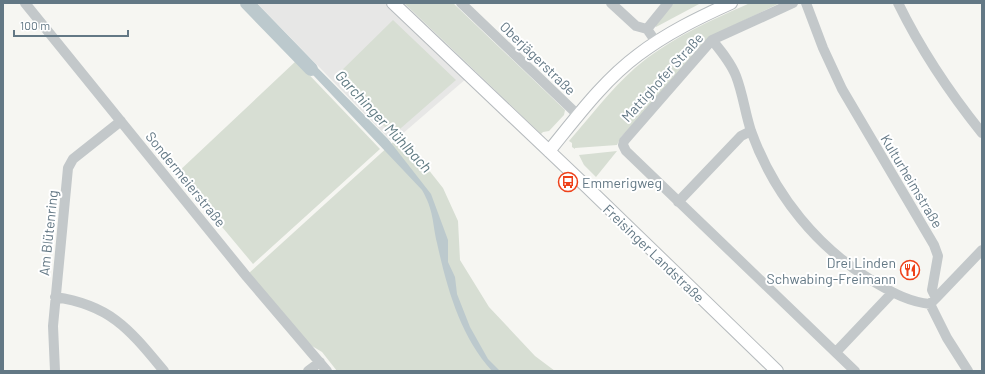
<svg xmlns="http://www.w3.org/2000/svg" width="985" height="374" font-family="Barlow,sans-serif">
<style>
.built{fill:#e7e7e6}
.green{fill:#d7ded3}
.water{fill:#bcc9cd}
.lines{fill:none;stroke-linecap:round;stroke-linejoin:round}
.river{stroke:#bcc9cd;stroke-width:14}
.major-casing{stroke:#b6bbbe;stroke-width:14}
.minor{stroke:#c3c8ca;stroke-width:10}
.major{stroke:#fff;stroke-width:12}
.labels{text-anchor:middle;dominant-baseline:central;stroke-width:4;stroke-linejoin:round;paint-order:stroke}
.street-label{font-size:14px;fill:#637885;stroke:#fff}
.poi-label{font-size:14px;fill:#637885;stroke:#fff;text-anchor:start}
.water-label{font-size:15px;font-style:italic;fill:#5f7a82;stroke:#fff}
</style>
<rect width="100%" height="100%" fill="#f6f6f2"/>
<path class="built" d="M257 3H404L475 71 401 135 390 140Z"/>
<path class="green" d="M404 3H453L565 110 564 115 549 131 543 132 541 134Z
M673 3H701L656 27 655 26Z
M750 3H780L718 33 621 137 617 145 575 148V149L572 147V143L569 141C591 116 611 89 635 68 669 39 709 21 750 3Z
M393 20 456 80 393 135 335 77Z
M296 61 380 149 253 264 177 173Z
M401 135 443 188 458 221 460 260 489 307 535 356 555 371H337L322 352 307 343 249 273Z
M617 151 596 177 584 165 579 155Z"/>
<path class="water" d="M243 3H253L289 39 283 45Z
M301 51 388 139 431 194 448 240V262L455 277 457 294 470 327 488 359 500 371H492C460 336 447 288 437 243 432 221 434 211 422 190L296 57Z"/>
<g class="lines">
<path class="river" d="M247 3 311 69"/>
<defs>
<path id="major" d="M393 3 588 188 777 371
M549 151C576 118 603 81 638 55 667 33 698 18 731 3"/>
</defs>
<use href="#major" class="major-casing"/>
<path class="minor" d="M25 3 247 277 327 371
M461 3 579 116
M611 3 636 26 647 29 656 42
M793 3 712 40 624 141 623 145 626 151 855 371
M806 3 823 48 842 89 934 245 938 256 932 290 936 298 930 304 947 338 968 371
M898 3C921 50 949 92 982 133
M647 29 668 3
M712 40C721 51 731 63 736 76 743 94 745 113 751 131 774 195 818 249 876 283 893 293 910 302 930 304
M678 202 741 136 751 131
M55 297C111 305 130 330 164 371
M936 298 982 250
M836 352 892 293
M55 371 53 326 68 168 73 159 121 121
M308 371 320 362"/>
<use href="#major" class="major"/>
</g>
<defs>
<symbol id="bus-ring" viewBox="-11 -11 22 22"><circle r="9.5" fill="#fff" stroke="#ee411a" stroke-width="1.5"/><path d="M-5-6H5V4H4V6H2V4H-2V6H-4V4H-5ZM-3.5-4V0h7V-4ZM-3.5 1.2v1.5H-2V1.2ZM2 1.2v1.5H3.5V1.2Z" fill="#ee411a"/></symbol>
<symbol id="restaurant-ring" viewBox="-11 -11 22 22"><circle r="9.5" fill="#fff" stroke="#ee411a" stroke-width="1.5"/><path d="M-5-6h1v4h1v-4h1v4h1v-4h1v5L-1.5 .5V6h-2V.5L-5-1ZM5-6V6H3V1.5H1.5Q1.5-4 5-6Z" fill="#ee411a"/></symbol>
</defs>
<g fill-rule="evenodd">
<use href="#bus-ring" x="557" y="171" width="22" height="22"/>
<use href="#restaurant-ring" x="899" y="259" width="22" height="22"/>
</g>
<g class="labels">
<g class="street-label">
<text transform="translate(538 58) rotate(44)">Oberjägerstraße</text>
<text transform="translate(662 77) rotate(-48)">Mattighofer Straße</text>
<text transform="translate(186 179) rotate(51)">Sondermeierstraße</text>
<text transform="translate(912 181) rotate(59)">Kulturheimstraße</text>
<text transform="translate(48 233) rotate(-84)">Am Blütenring</text>
<text transform="translate(654 253) rotate(44)">Freisinger Landstraße</text>
</g>
<g class="poi-label">
<text x="582" y="182">Emmerigweg</text>
<text x="896" y="262" text-anchor="end">Drei Linden<tspan x="896" dy="16">Schwabing-Freimann</tspan></text>
</g>
<g class="water-label">
<text transform="translate(384 121) rotate(47)">Garchinger Mühlbach</text>
</g>
</g>
<rect width="985" height="374" fill="none" stroke="#637885" stroke-width="8"/>
<path d="M14 30v6h114v-6" fill="none" stroke="#637885" stroke-width="2"/>
<text x="20" y="30" font-size="12" fill="#637885" stroke="#ffffff" stroke-width="3" paint-order="stroke">100 m</text>
</svg>
